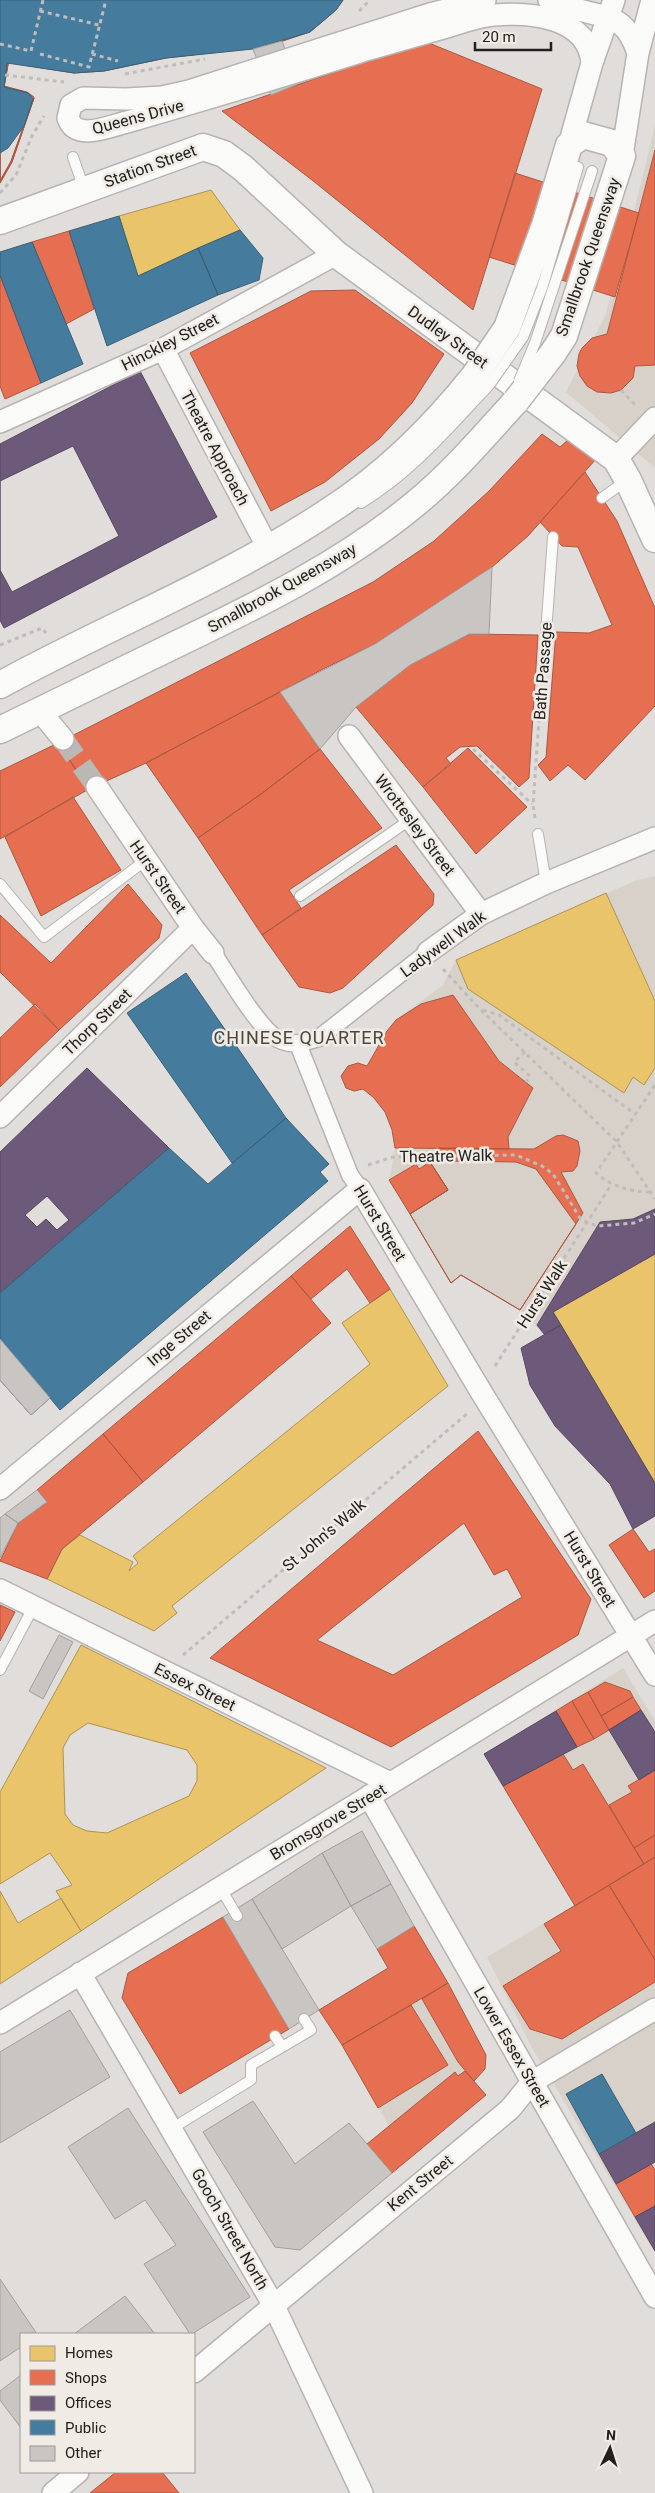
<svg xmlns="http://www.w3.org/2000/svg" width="655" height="2493" font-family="Roboto,sans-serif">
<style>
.built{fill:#d7d1c9}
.homes{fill:#e9c46a;stroke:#ad9353;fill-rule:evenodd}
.shops{fill:#e76f51;stroke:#ac5742;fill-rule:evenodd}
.offices{fill:#6d597a;stroke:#56485e;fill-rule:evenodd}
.public{fill:#457b9d;stroke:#3a6077}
.building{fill:#c8c5c3;stroke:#a19f9d}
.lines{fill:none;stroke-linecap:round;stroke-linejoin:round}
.minor-tunnel{stroke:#bab7b4;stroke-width:21;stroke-dasharray:21 11;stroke-linecap:butt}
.service-casing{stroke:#b6b3b1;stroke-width:12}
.pedestrian-casing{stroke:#b6b3b1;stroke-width:19}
.minor-casing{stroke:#b6b3b1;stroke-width:24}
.tertiary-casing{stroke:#b6b3b1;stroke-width:29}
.path{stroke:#bfbdbc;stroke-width:3;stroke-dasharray:4 4;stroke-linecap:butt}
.service{stroke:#fafaf9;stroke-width:10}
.pedestrian{stroke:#fafaf9;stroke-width:16}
.minor{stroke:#fafaf9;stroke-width:21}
.tertiary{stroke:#fafaf9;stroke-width:26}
.service-bridge-casing{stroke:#b6b3b1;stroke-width:12;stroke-linecap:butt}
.tertiary-bridge-casing{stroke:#b6b3b1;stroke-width:29;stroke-linecap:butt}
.service-bridge{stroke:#fafaf9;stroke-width:10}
.tertiary-bridge{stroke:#fafaf9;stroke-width:26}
.labels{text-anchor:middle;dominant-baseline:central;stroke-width:5;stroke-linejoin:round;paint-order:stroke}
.street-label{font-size:16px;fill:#22201e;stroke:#f0ebe4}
.neighbourhood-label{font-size:18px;letter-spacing:1px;fill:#4b4641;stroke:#f0ebe4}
</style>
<rect width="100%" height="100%" fill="#e0ddda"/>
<path class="built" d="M655 126V468L566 392 605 316 628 236Z
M655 876V1254L561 1325 544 1334 520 1310 461 1275 451 1283 389 1180 395 1148 392 1130 385 1112 374 1098 363 1089 354 1091 346 1088 341 1076 348 1066 358 1063 367 1066 387 1031 396 1020 443 985 456 960 637 880Z
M623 1668 655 1721V2253L531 2046 487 1957 575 1905 484 1754Z
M448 1983 486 2055 485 2069 474 2081 466 2071 458 2076 454 2072 389 2126 342 2045Z"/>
<path class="homes" d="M211 190 240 230 138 276 119 216Z
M606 893 655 1001V1068L644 1085 633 1077 624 1093 468 989 456 960Z
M655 1254V1483L553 1312Z
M390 1289 448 1386 172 1606 177 1613 154 1631 47 1579 62 1549 80 1535 133 1562 129 1571 138 1563 133 1556 370 1364 342 1323Z
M81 1645 326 1768 81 1931 56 1891 72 1885 50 1853 0 1884V1792ZM88 1723 187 1750 197 1765V1781L189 1796 107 1833 87 1831 73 1825 65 1814 63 1748 70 1735Z
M0 1891 18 1923 61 1898 81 1931 0 1984Z"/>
<path class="shops" d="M0 0H343L336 10 310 32 268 46 166 58 104 71 74 73 0 61Z
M0 0H19L4 87 27 93 34 98 11 162 0 182Z
M0 0H20L4 87 28 93 34 98 12 162 0 183Z
M0 0H19L4 86 27 92 34 97 11 161 0 181Z
M424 41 542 89 473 310 312 180 222 111Z
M0 61 7 63 4 87 28 93 34 98 12 162 0 183Z
M655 150V365L635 366 633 378 621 390 611 393 597 392 587 386 580 376 577 366 579 354 582 348 592 338 607 334Z
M515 173 639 213 615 297 489 257Z
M69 231 94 309 66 324 32 242Z
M0 275 41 383 5 399 0 386Z
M355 290 444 354 412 403 379 439 325 482 271 511 190 353 311 291Z
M542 434 560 447 568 440 596 459 528 536 492 567 375 644 323 669 146 763 89 789 58 743 373 582 434 541 489 491Z
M585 472 617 521 655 608V706L585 780 568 765 550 781 538 765 546 757 556 632 589 633 612 625 578 547 562 546 540 522Z
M469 634 538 635 529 778 519 787 477 746 460 747 446 758 451 764 423 787 356 707 410 665Z
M280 692 320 749 261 794 198 838 146 763Z
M58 743 89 789 0 839V771Z
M468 748 527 807 476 854 423 787Z
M320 749 382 828 289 890 301 908 262 935 198 838 261 794Z
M73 797 121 870 41 916 5 837Z
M396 845 434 894 433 905 343 988 330 993 299 987 262 935Z
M128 884 162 925 159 938 59 1030 0 972V915L51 963Z
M453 995 499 1061 533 1088 508 1137 509 1149 395 1148 392 1130 385 1112 374 1098 363 1089 354 1091 346 1088 341 1076 348 1066 358 1063 367 1066 387 1031 396 1020 421 1004Z
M35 1004 59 1030 0 1087V1038Z
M563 1135 578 1141 580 1151 577 1166 573 1171 561 1172 583 1213 520 1310 461 1275 451 1283 410 1214 448 1190 430 1162 441 1161 439 1148 534 1149 556 1136Z
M441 1161 516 1162 536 1169 576 1224 520 1310 461 1275 451 1283 410 1214 448 1190 430 1162Z
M430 1162 448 1190 410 1214 389 1180 416 1164 419 1169Z
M350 1226 390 1289 370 1303 347 1269 311 1299 291 1276Z
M291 1276 331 1323 143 1482 103 1434Z
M478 1431 591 1599 578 1635 391 1747 210 1658ZM464 1523 494 1575 507 1569 522 1597 393 1675 317 1640Z
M103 1434 143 1482 62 1549 47 1579 0 1561 18 1523 47 1502 37 1490Z
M633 1529 649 1552 655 1549V1591L644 1598 609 1545Z
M0 1605 15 1612 0 1641Z
M605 1682 630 1691 633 1697 601 1716 588 1692Z
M588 1692 609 1730 594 1739 572 1701Z
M633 1697 641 1710 609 1730 601 1716Z
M572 1701 594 1739 577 1747 556 1711Z
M563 1754 573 1770 583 1764 644 1864 575 1906 503 1786Z
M655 1770V1835L634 1848 609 1805 632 1792 628 1786Z
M655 1835V1857L644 1864 634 1848Z
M655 1857V1960L609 1885Z
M609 1885 655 1960V1982L562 2039 530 2029 503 1986 561 1951 544 1924Z
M223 1917 289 2029 180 2094 122 1998 128 1973Z
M414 1926 448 1983 342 2045 319 2010 388 1968 377 1949Z
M448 1983 486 2055 485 2069 474 2081 458 2062 422 1999Z
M411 2005 448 2065 378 2108 342 2045Z
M465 2071 486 2095 392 2173 367 2144 455 2072 458 2076Z
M651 2164 655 2170V2206L635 2217 616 2184Z
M116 2472H162L179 2493H90Z"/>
<path class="offices" d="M140 371 217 517 4 628 0 620V444Z
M73 446 119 536 12 592 0 570V481Z
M87 1068 169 1148 0 1293V1152ZM47 1196 69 1220 57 1230 46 1219 37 1227 25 1215Z
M655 1209V1254L553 1312 561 1325 544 1334 537 1325 600 1222 633 1219Z
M561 1325 655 1483V1516L633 1529 610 1484 555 1426 530 1385 521 1348Z
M641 1710 655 1732V1770L639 1780 609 1730Z
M556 1711 577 1747 503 1786 484 1754Z
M655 2122V2162L616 2184 599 2154Z
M655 2206V2251L635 2217Z"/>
<path class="public" d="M0 0H343L336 10 310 32 253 49 166 58 104 71 74 73 7 63 4 87 28 93 33 99 24 126 8 148 0 153Z
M119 216 138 276 198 248 218 295 107 346 69 231Z
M240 230 263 258 259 280 218 295 198 248Z
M32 242 83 364 41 383 0 275V252Z
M186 973 286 1118 232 1163 127 1013Z
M286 1118 329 1164 320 1172 328 1181 60 1410 50 1398 31 1415 0 1380V1293L169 1148 208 1184Z
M602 2074 636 2133 599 2154 566 2094Z"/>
<path class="building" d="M282 41 298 84 271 95 253 49Z
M492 567 489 634H469L410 665 356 707 320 749 280 692 375 644Z
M0 1339 50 1398 31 1415 0 1380Z
M37 1490 47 1502 18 1523 5 1514Z
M5 1514 18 1523 0 1558V1518Z
M59 1635 73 1642 43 1699 29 1691Z
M362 1831 391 1884 351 1906 322 1853Z
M322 1853 351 1906 282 1949 252 1899Z
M391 1884 414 1926 377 1949 351 1906Z
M252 1899 319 2010 289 2029 223 1917Z
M70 2010 110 2077 0 2143V2052Z
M253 2101 295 2164 349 2123 392 2173 300 2250 275 2247 203 2132Z
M128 2108 250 2297 192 2334H190L144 2264 176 2245 145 2200 115 2219 68 2147Z
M0 2279 37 2334H21V2347L0 2361Z
M125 2296 155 2334H74Z
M21 2375V2428L0 2400V2391Z"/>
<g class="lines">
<path class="minor-tunnel" d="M63 739 97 787"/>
<defs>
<path id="service" d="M73 157 84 189
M523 337 542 288 578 167
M535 343 592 171
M602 498 627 480
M361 503C412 472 450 427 490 384
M546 633 553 537
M538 834 546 883
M0 884 44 937 146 860
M300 896 411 819
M0 1670 34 1606
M220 1887 237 1916
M275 2036 282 2047 311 2030 304 2019
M171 2129 251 2080V2065L282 2047"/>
<path id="pedestrian" d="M213 953C227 973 261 1034 282 1041 295 1046 306 1042 319 1038L428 952
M298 1044 350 1175 360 1189"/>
<path id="minor" d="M485 0 430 14 189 91 162 97 126 99 83 98 71 105 68 118C76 142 109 126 127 122 206 99 285 76 363 51 391 43 419 35 447 27 462 22 479 16 495 15 531 12 588 17 592 63
M549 0C561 4 574 9 587 12 616 19 627 21 638 53
M569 145 592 63 614 0
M622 156 638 53 652 0
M163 349 268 548
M0 422 163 349 336 254
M616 459 655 418
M40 711 63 739
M349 736 481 914
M97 787 193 928 213 953
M428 952 481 914 546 883 655 838
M0 1117 193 928
M0 1489 360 1189 480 1390 655 1675
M0 1590 390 1783
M369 1796 655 2297
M80 1973 273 2304 362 2493
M0 2023 655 1621
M194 2372 510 2109 532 2082 655 2009
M53 2493 78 2472"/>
<path id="tertiary" d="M0 221 203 147 224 154 243 168 336 254 616 459 628 480 655 539
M507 328 545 225 569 145 583 135 612 143 622 156 564 336 553 353
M0 685C109 625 228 579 332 509 386 474 435 425 475 375
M0 730C60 701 120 672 181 642 262 603 345 562 415 504 452 474 484 436 516 401"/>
</defs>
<use href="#service" class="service-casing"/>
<use href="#pedestrian" class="pedestrian-casing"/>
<use href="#minor" class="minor-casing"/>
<use href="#tertiary" class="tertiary-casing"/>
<path class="path" d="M40 11 99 25
M359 11 370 0
M0 44 31 51 43 0
M40 54 89 67 106 0
M92 54 118 61
M125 74 205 59
M5 75 64 82
M0 193 16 175 32 136 44 116
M621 390 636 406
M0 645 42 628 46 633
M473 749 532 804
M535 818 533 805 544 650
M443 969 480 1009 617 1142 655 1199
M483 1010 499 1015 635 1114
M525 1052 514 1062 530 1076 526 1082
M368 1165 393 1157 516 1155 542 1166 553 1174 580 1218 588 1223 598 1226 634 1223 655 1214
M650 1192C628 1191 613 1187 596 1173L655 1085
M495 1366 611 1185
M183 1655 468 1413"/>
<use href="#service" class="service"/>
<use href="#pedestrian" class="pedestrian"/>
<use href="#minor" class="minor"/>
<use href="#tertiary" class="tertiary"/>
<defs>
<path id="service-bridge" d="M519 381 535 343
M490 384 523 337"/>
<path id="tertiary-bridge" d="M475 375 507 328
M516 401 553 353"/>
</defs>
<use href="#service-bridge" class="service-bridge-casing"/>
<use href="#tertiary-bridge" class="tertiary-bridge-casing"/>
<use href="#service-bridge" class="service-bridge"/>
<use href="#tertiary-bridge" class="tertiary-bridge"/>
</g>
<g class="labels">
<g class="street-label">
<text transform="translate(138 117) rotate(-15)">Queens Drive</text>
<text transform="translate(150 166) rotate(-20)">Station Street</text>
<text transform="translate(588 257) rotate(-71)">Smallbrook Queensway</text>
<text transform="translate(448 337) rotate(36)">Dudley Street</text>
<text transform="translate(170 342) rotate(-27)">Hinckley Street</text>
<text transform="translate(215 448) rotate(62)">Theatre Approach</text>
<text transform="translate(282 588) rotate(-29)">Smallbrook Queensway</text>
<text transform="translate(543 671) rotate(-86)">Bath Passage</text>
<text transform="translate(415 825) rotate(53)">Wrottesley Street</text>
<text transform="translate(158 877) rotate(55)">Hurst Street</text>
<text transform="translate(443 944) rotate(-36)">Ladywell Walk</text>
<text transform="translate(97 1022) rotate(-44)">Thorp Street</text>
<text transform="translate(446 1156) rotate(-1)">Theatre Walk</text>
<text transform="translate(380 1223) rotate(59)">Hurst Street</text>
<text transform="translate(542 1294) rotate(-57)">Hurst Walk</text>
<text transform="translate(179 1338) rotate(-40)">Inge Street</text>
<text transform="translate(324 1535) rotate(-40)">St John's Walk</text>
<text transform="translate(590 1569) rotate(59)">Hurst Street</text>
<text transform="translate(195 1687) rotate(26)">Essex Street</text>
<text transform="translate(328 1822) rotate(-31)">Bromsgrove Street</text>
<text transform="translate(512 2047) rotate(60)">Lower Essex Street</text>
<text transform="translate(420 2183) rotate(-39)">Kent Street</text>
<text transform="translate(230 2229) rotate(60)">Gooch Street North</text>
</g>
<g class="neighbourhood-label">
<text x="299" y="1037">CHINESE QUARTER</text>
</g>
</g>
<rect x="20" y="2333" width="175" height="140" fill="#f0ebe4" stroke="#9e9a95"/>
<rect x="30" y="2346" width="25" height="15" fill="#e9c46a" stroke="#9e9a95"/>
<text x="65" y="2358" font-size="15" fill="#22201e">Homes</text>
<rect x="30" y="2370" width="25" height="15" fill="#e76f51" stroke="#9e9a95"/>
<text x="65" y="2383" font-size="15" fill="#22201e">Shops</text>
<rect x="30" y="2396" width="25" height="15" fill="#6d597a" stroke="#9e9a95"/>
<text x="65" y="2408" font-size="15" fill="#22201e">Offices</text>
<rect x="30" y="2420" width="25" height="15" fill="#457b9d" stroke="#9e9a95"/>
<text x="65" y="2433" font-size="15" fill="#22201e">Public</text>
<rect x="30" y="2446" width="25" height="15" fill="#c8c5c3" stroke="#9e9a95"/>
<text x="65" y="2458" font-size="15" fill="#22201e">Other</text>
<g transform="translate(610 2448) rotate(4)" stroke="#f0ebe4" stroke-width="4" paint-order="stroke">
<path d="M0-4L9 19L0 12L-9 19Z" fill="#22201e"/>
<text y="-8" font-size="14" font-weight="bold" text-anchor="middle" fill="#22201e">N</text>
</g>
<path d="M475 42v8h76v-8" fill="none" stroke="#22201e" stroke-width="2.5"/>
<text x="482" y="42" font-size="15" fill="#22201e" stroke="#f0ebe4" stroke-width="4" paint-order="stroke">20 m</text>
</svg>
